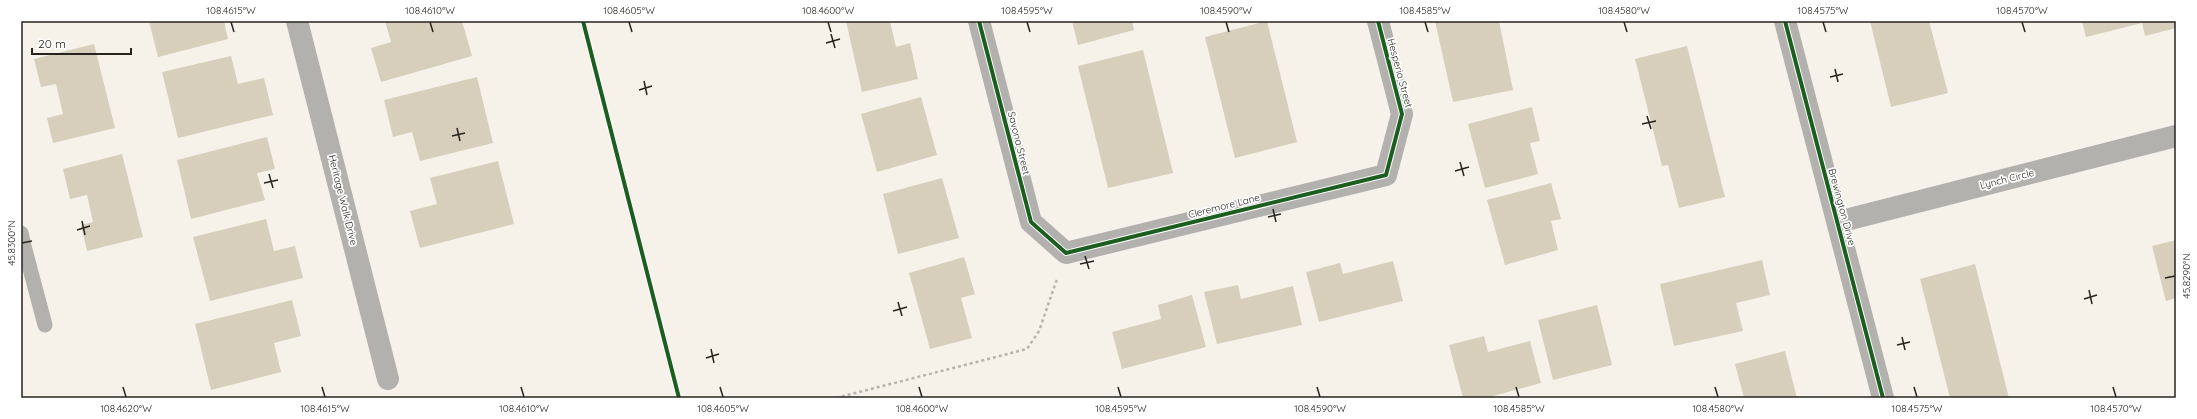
<svg xmlns="http://www.w3.org/2000/svg" width="2197" height="419" font-family="Quicksand,sans-serif">
<style>
.building{fill:#d7cfbc}
.lines{fill:none;stroke-linecap:round;stroke-linejoin:round}
.path{stroke:#b5b4af;stroke-width:2.5;stroke-dasharray:3 3;stroke-linecap:butt}
.lane{stroke:#b2b1ae;stroke-width:15}
.street{stroke:#b2b1ae;stroke-width:22}
.cycleway-casing{stroke:#fff;stroke-width:6}
.cycleway{stroke:#1b5e20;stroke-width:4}
.ticks{fill:none;stroke:#27241f;stroke-width:1.5}
.labels{text-anchor:middle;dominant-baseline:central;stroke-width:3.5;stroke-linejoin:round;paint-order:stroke}
.street-label{font-size:10px;fill:#27241f;stroke:#fff}
.neatline{fill:none;stroke:#27241f;stroke-width:1.5}
.ticks-label{font-size:10px;text-anchor:middle;fill:#27241f}
</style>
<rect width="100%" height="100%" fill="#f6f2ea"/>
<path class="building" d="M149 21H224L228 39 158 57Z
M385 21H462L472 56 381 82 371 48 391 42Z
M846 21H890L896 47 910 43 918 79 862 92Z
M1072 21H1132L1134 30 1078 45Z
M1267 21 1297 142 1235 158 1205 37Z
M1435 21H1499L1513 90 1453 102Z
M1870 21H1929L1948 93 1891 107Z
M2082 21H2176V28L2145 36 2142 23 2086 37Z
M94 44 115 128 53 143 47 118 63 114 56 84 41 87 34 59Z
M1687 46 1725 197 1679 208 1668 165 1662 166 1635 59Z
M1143 50 1173 173 1108 188 1078 66Z
M231 56 238 84 264 78 273 115 178 138 162 72Z
M477 77 493 143 420 161 412 132 393 137 384 100Z
M921 97 937 155 877 172 861 114Z
M1532 107 1540 141 1530 143 1538 174 1485 188 1468 124Z
M267 137 275 169 257 173 265 200 191 219 177 160Z
M122 154 143 237 87 251 81 225 93 222 87 195 70 199 63 169Z
M498 161 514 224 420 248 410 211 437 204 430 178Z
M942 178 959 238 898 254 883 194Z
M1551 183 1561 219 1551 221 1558 250 1505 265 1487 200Z
M266 219 274 251 295 246 303 278 210 301 193 237Z
M2176 240V298L2166 301 2152 246Z
M964 257 975 294 961 298 972 338 930 349 909 273Z
M1762 260 1770 295 1736 303 1743 331 1674 346 1660 284Z
M1393 261 1403 301 1319 322 1306 272 1340 263 1343 274Z
M1975 264 2009 398H1950L1920 279Z
M1238 285 1241 299 1293 286 1302 325 1217 344 1204 292Z
M1192 295 1206 347 1122 369 1112 332 1161 319 1158 305Z
M292 300 301 336 274 343 281 372 211 390 195 324Z
M1597 305 1612 365 1553 380 1538 320Z
M1484 336 1488 352 1530 341 1541 383 1486 398H1463L1449 345Z
M1785 351 1797 398H1744L1735 364Z"/>
<g class="lines">
<path class="path" d="M836 398 1027 349 1039 331 1057 279"/>
<path class="lane" d="M21 233 24 246 21 247
M24 246 45 325"/>
<path class="street" d="M297 21 388 379
M979 21 1031 222 1066 253 1386 175 1402 114 1378 21
M1785 21 1883 398
M1838 222 2176 136"/>
<defs>
<path id="cycleway" d="M583 21 679 398
M979 21 1031 222 1066 253 1386 175 1402 114 1378 21
M1785 21 1883 398"/>
</defs>
<use href="#cycleway" class="cycleway-casing"/>
<use href="#cycleway" class="cycleway"/>
</g>
<path class="ticks" d="M231 22 234 32M430 22 433 32M629 22 632 32M828 22 831 32M1027 22 1030 32M1226 22 1229 32M1425 22 1428 32M1624 22 1627 32M1823 22 1826 32M2022 22 2025 32M831 34 835 48M826 43 840 39M1835 69 1838 82M1830 77 1843 74M644 81 647 95M639 90 652 86M1647 116 1651 129M1642 124 1656 121M457 128 460 141M452 136 465 133M1460 162 1464 176M1455 171 1469 167M269 174 273 188M264 183 278 180M1273 209 1276 222M1268 217 1281 214M82 221 85 235M77 230 90 226M22 243 32 241M1085 256 1089 269M1080 264 1094 261M2165 278 2175 276M2089 290 2092 304M2084 299 2097 295M898 302 902 316M893 311 907 307M1902 337 1905 350M1897 345 1910 342M711 349 714 363M706 358 719 354M123 387 126 397M322 387 325 397M521 387 524 397M720 387 723 397M919 387 922 397M1118 387 1121 397M1317 387 1320 397M1516 387 1519 397M1715 387 1718 397M1914 387 1917 397M2113 387 2116 397"/>
<g class="labels">
<g class="street-label">
<text transform="translate(1400 73) rotate(75)">Hesperia Street</text>
<text transform="translate(1019 143) rotate(76)">Savona Street</text>
<text transform="translate(2007 179) rotate(-14)">Lynch Circle</text>
<text transform="translate(343 200) rotate(76)">Heritage Walk Drive</text>
<text transform="translate(1224 206) rotate(-14)">Cleremore Lane</text>
<text transform="translate(1842 207) rotate(75)">Brewington Drive</text>
</g>
</g>
<rect width="2197" height="419" fill="none" stroke="#ffffff" stroke-width="44"/>
<path d="M32 48v6h99v-6" fill="none" stroke="#27241f" stroke-width="2"/>
<text x="38" y="48" font-size="12" fill="#27241f" stroke="#ffffff" stroke-width="3" paint-order="stroke">20 m</text>
<rect x="22" y="22" width="2153" height="375" class="neatline"/>
<g class="ticks-label">
<text x="231" y="14">108.4615°W</text>
<text x="430" y="14">108.4610°W</text>
<text x="629" y="14">108.4605°W</text>
<text x="828" y="14">108.4600°W</text>
<text x="1027" y="14">108.4595°W</text>
<text x="1226" y="14">108.4590°W</text>
<text x="1425" y="14">108.4585°W</text>
<text x="1624" y="14">108.4580°W</text>
<text x="1823" y="14">108.4575°W</text>
<text x="2022" y="14">108.4570°W</text>
<text transform="translate(11 243) rotate(-90)" y="4">45.8300°N</text>
<text transform="translate(2186 276) rotate(-90)" y="4">45.8290°N</text>
<text x="126" y="412">108.4620°W</text>
<text x="325" y="412">108.4615°W</text>
<text x="524" y="412">108.4610°W</text>
<text x="723" y="412">108.4605°W</text>
<text x="922" y="412">108.4600°W</text>
<text x="1121" y="412">108.4595°W</text>
<text x="1320" y="412">108.4590°W</text>
<text x="1519" y="412">108.4585°W</text>
<text x="1718" y="412">108.4580°W</text>
<text x="1917" y="412">108.4575°W</text>
<text x="2116" y="412">108.4570°W</text>
</g>
</svg>
